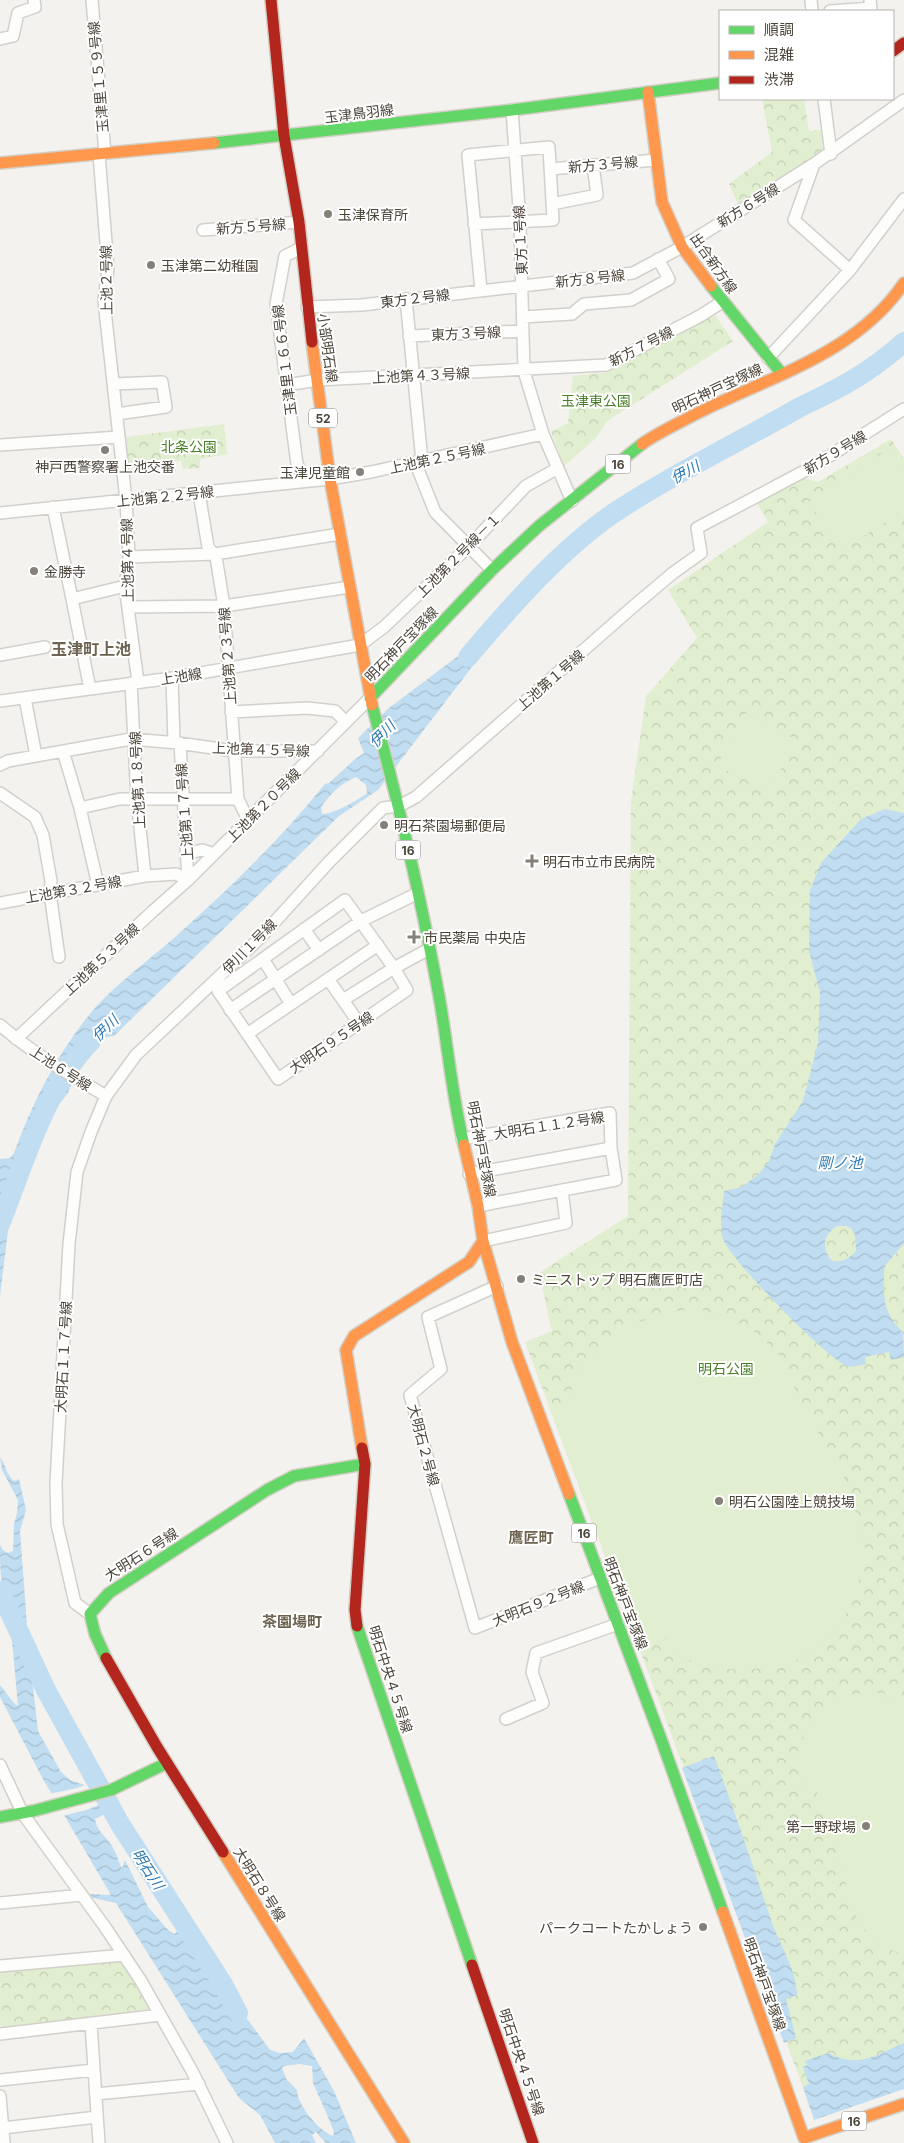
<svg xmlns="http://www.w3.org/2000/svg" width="904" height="2143" font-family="Inter,'Noto Sans JP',sans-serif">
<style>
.forest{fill:url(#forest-crowns)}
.garden{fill:#e1eecf}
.water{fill:url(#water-waves);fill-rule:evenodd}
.pier{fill:#f4f2ee}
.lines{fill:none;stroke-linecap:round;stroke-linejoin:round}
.river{stroke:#c0ddf1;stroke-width:20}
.street-casing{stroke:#d2d0cb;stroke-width:14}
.fast-casing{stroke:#d3cfc5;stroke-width:14}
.slow-casing{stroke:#d3cfc5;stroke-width:14}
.jam-casing{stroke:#d3cfc5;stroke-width:14}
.street{stroke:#fdfdfc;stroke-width:11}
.fast{stroke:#63d668;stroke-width:11}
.slow{stroke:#ff974d;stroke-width:11}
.jam{stroke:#b3261e;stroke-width:11}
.poi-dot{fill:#868178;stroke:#fff;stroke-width:2}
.labels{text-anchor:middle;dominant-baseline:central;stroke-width:4;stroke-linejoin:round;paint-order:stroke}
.shield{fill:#fff;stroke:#817c74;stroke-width:1}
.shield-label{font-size:12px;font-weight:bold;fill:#4b4439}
.street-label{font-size:14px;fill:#4b4439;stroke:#fff}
.poi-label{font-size:14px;fill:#4b4439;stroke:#fff;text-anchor:start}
.park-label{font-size:14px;fill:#4a7f2a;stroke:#fff}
.water-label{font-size:15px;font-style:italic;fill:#2e7ab2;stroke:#fff}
.neighbourhood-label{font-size:15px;font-weight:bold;fill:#6e6250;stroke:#fff}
.quarter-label{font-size:16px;font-weight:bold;fill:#6e6250;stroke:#fff}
</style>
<defs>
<pattern id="forest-crowns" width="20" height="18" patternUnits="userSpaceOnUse" patternTransform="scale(1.25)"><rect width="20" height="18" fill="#e1eecf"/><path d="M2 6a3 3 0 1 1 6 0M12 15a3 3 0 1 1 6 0" fill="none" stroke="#c3cdb2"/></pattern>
<pattern id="water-waves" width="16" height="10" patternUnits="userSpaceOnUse" patternTransform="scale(1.25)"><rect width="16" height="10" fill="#c0ddf1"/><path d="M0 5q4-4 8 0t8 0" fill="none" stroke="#a6bfcf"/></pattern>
</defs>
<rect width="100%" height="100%" fill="#f4f2ee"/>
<path class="forest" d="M762 99H804L809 131 821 130 823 152 738 204 729 184 772 152Z
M715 315 733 341 607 421 596 438 564 466 551 431 568 423 573 376 604 373Z
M224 424 227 454 200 459V468L183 469 181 461 129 465 126 437Z
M891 439 904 459V2086L814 2117 525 1342 552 1331 539 1273 628 1216 631 801 646 696 697 638 668 590 768 522 755 500 800 477 818 482Z
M121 1959 150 2004 149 2009 4 2028 0 2025V1970Z"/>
<path class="garden" d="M888 449 904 473V509L842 551 809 502Z
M745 713 796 740 769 792 717 765Z
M699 1309 731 1318 757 1333 783 1359 801 1405 842 1470 862 1532 866 1551 863 1568 851 1605 837 1628 820 1648 793 1662 748 1670 710 1668 683 1657 670 1648 666 1638 641 1648 550 1410 568 1401C571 1393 573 1383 577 1375 583 1365 592 1357 601 1349 630 1322 659 1311 699 1309Z
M885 1693 886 1702H904V1956L875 1941 858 1922 817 1791 805 1795C802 1784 798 1772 798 1761 799 1733 821 1705 846 1696 858 1692 873 1693 885 1693Z"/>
<path class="water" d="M510 617 378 790 339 816 114 1036C105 1036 91 1043 85 1050L68 1093 33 1138 21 1156 13 1191 0 1295V1159L10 1158 14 1153C31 1106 54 1060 85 1020 113 984 152 959 185 928 235 883 283 836 325 784L329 783 353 761 364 753 358 738 389 708ZM356 777 366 785 367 793C358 800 334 814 322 814L321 807C333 792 338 785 356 777Z
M885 809 904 813V1243L884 1267C884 1295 881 1312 903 1332L904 1357 891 1360 889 1352 865 1357 866 1364C861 1365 853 1368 847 1366 827 1359 733 1262 724 1241 718 1227 723 1206 724 1191L742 1187 759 1174 769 1161 775 1144 803 1101 818 1043 820 992 809 951 810 890 821 863 861 819ZM837 1226H846L851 1228 855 1235 856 1251C849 1259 843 1262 832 1261 821 1248 823 1235 837 1226Z
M0 1457C6 1465 6 1474 14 1481L19 1479 26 1510 20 1531 29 1652 38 1731 61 1772 70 1780 85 1785 104 1784 116 1789 119 1807 95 1819C97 1833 109 1838 114 1850 118 1856 118 1862 122 1868L125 1860 148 1907 169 1931 174 1934 177 1932 165 1898 162 1874 186 1922 191 1936 213 1953 214 1962 212 1971 270 2050 280 2053 293 2052 304 2038 334 2091 356 2143H326L316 2132 312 2135 316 2143H275L260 2115 239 2098 116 1903 93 1898 90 1894 111 1895 44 1781 0 1697V1685L13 1702 18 1706 12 1640 13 1611C0 1593 0 1570 0 1545L3 1550 8 1553 13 1551 14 1524 17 1513 18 1500 2 1470ZM299 2064 312 2066 313 2083 328 2117 334 2132 333 2136C319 2131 297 2105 297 2090L287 2080 282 2068 284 2066Z
M714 1756C735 1811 753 1867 772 1923 781 1947 796 1969 797 1995L786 1999 796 2038 784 2043 682 1768Z
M904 2043V2089L814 2120 803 2087 809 2084 803 2067 807 2065 805 2061 828 2053C859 2069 875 2055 904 2043Z"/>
<path class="pier" d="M94 1782 112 1783 118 1788 120 1797 86 1810 62 1816 49 1794 77 1788Z"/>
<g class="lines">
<path class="river" d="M468 657C512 605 566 543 623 507 680 470 743 440 802 406 841 388 872 371 904 342
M0 1224C25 1162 44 1090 91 1041
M0 1591 46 1690 120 1824 224 1986 238 2013"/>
<defs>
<path id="street" d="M92 0 105 153
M811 0 812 11
M830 11 871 8 870 0
M0 39 13 36 18 13 35 7 34 0
M824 99 831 154
M512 110 520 222 524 371 543 434 572 501
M99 154 108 268 104 301 126 500 129 557 125 586 138 682
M550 169 656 160
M552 204 597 195 593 165
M474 224 553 220 549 147 468 155 481 290
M203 230 299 222
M301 248 285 256 276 304 297 464 305 480
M850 270 794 220 814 164 904 100
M406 299 422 461
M307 307 362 305 633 273 682 247 814 164
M523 317 572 314 584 304 631 300 669 279 658 259
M409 336 523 331
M768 358 850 270 904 199
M114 384 162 382 166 407 117 414
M286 385 318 380 606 365 700 316 722 302
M0 445 119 437
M415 462 435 512 492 570
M199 493 208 547 216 557 224 606 238 799 248 820
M53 507 72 599 125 586
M0 513 330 479 371 472 543 434
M129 557 215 554 340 534
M72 599 90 689
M128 607 224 606 350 587
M0 655 45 647
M172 678 174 742
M131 683 137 799 145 876
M25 698 36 756
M0 701 172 678 360 645 384 627 470 545 526 486 558 468
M231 712 307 708 335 711 346 722
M180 743 188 880
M63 751 80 808
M0 765 8 761 131 739 178 743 234 751H318
M0 793 35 817 43 835 51 881 50 893 59 957
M186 854 202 850 214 854
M98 885 80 808 120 799H238
M345 900 394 968 407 990 278 1079 218 991Z
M0 903 145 876 176 874 188 880
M304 929 319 950
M263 959 291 1004
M328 979 359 1023
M343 1000 394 968 429 949
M230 1010 361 921 418 893
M0 1025C32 1053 69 1074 106 1096
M247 1034 378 945
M16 1039 153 911 188 880 370 698
M462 1139 610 1113 611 1148 616 1180 478 1206
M469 1174 611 1148
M483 1241 566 1223 562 1190
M497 1286 428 1317 441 1369 410 1395 475 1628 600 1578
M90 1614 75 1603 57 1524 56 1483 69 1244 77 1172 91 1132 106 1096 136 1055 260 938 329 862 383 808 399 806 416 797 635 605 673 573 701 553 697 528 812 467 904 409
M506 1719 543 1703 532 1672 536 1653 618 1624
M0 1765 23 1814 105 1927 141 1981 192 2071 227 2143
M0 1903 82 1895
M0 1966 124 1955
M91 2024 99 2143
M0 2034 160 2015
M0 2080 94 2070
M96 2094 199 2084
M0 2096 4 2143
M3 2128 97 2117"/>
<path id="fast" d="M214 143 512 110 720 83
M711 286 782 374
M370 698 492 570 539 526 642 444
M372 705C398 801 421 898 439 996 448 1046 452 1097 464 1145
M569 1494 661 1739 723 1912
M357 1626 472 1965
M106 1658 95 1634 90 1614 109 1593 267 1490 294 1476 365 1464
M0 1817 33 1811 111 1790 167 1763"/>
<path id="slow" d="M648 92 662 202 682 247 711 286
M0 163 214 143
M312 342 330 479 372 705
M642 444C656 434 673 426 688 418 763 378 854 357 904 283
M464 1145 478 1206 483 1241 512 1342 569 1494
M362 1448 346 1350 354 1336 469 1262 483 1241
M223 1852 404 2143
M723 1912 804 2138 904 2104"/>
<path id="jam" d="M271 0 284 136 299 222 312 342
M893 51 904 43
M357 1626 355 1610 365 1464 362 1448
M106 1658 157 1747 223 1852
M472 1965 533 2143"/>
</defs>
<use href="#street" class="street-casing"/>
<use href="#fast" class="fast-casing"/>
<use href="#slow" class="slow-casing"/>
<use href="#jam" class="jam-casing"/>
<use href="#street" class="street"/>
<use href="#fast" class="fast"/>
<use href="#slow" class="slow"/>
<use href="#jam" class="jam"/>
</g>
<g class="poi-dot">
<circle cx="328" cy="214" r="5"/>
<circle cx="151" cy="265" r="5"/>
<circle cx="105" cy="450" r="5"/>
<circle cx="360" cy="472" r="5"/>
<circle cx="34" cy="571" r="5"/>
<circle cx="384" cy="825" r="5"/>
<path d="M529.5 853.5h5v5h5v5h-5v5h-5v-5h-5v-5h5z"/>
<path d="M411.5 929.5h5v5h5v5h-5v5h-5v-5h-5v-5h5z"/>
<circle cx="521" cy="1279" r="5"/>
<circle cx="719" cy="1501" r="5"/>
<circle cx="866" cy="1826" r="5"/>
<circle cx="703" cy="1927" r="5"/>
</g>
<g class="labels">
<g class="shield">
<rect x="309" y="408.5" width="28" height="19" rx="4"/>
<rect x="605.5" y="454.5" width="25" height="19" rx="4"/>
<rect x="395.5" y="840.5" width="25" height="19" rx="4"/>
<rect x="571.5" y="1523.5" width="25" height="19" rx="4"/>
<rect x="841.5" y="2111.5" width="25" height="19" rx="4"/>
</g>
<g class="shield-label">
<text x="323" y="418">52</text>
<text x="618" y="464">16</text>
<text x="408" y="850">16</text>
<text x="584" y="1533">16</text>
<text x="854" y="2121">16</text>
</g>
<g class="street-label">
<text transform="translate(98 77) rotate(-95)">玉津里１５９号線</text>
<text transform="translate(359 113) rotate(-7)">玉津鳥羽線</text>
<text transform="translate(603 164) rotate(-5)">新方３号線</text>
<text transform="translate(748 205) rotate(-32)">新方６号線</text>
<text transform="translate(251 226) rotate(-4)">新方５号線</text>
<text transform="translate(520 240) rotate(-93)">東方１号線</text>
<text transform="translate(714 263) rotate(55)">出合新方線</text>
<text transform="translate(590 278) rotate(-6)">新方８号線</text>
<text transform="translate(106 280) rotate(-91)">上池２号線</text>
<text transform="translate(415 298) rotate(-7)">東方２号線</text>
<text transform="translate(466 333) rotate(-3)">東方３号線</text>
<text transform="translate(641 346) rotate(-27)">新方７号線</text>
<text transform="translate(328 348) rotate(82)">小部明石線</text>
<text transform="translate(284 360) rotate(-97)">玉津里１６６号線</text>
<text transform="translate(421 375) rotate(-3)">上池第４３号線</text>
<text transform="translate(717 388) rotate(-25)">明石神戸宝塚線</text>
<text transform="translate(835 452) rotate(-31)">新方９号線</text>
<text transform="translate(437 458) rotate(-12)">上池第２５号線</text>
<text transform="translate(165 496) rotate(-6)">上池第２２号線</text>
<text transform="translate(458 555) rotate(-45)">上池第２号線－１</text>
<text transform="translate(127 560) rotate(-91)">上池第４号線</text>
<text transform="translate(401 644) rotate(-46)">明石神戸宝塚線</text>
<text transform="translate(227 656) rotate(-94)">上池第２３号線</text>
<text transform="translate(181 676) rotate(-9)">上池線</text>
<text transform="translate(550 680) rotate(-41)">上池第１号線</text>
<text transform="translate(261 749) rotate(2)">上池第４５号線</text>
<text transform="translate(137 780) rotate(-93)">上池第１８号線</text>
<text transform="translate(263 805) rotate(-45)">上池第２０号線</text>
<text transform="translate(184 812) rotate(-94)">上池第１７号線</text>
<text transform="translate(73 889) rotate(-10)">上池第３２号線</text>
<text transform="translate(249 946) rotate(-45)">伊川１号線</text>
<text transform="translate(101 959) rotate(-43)">上池第５３号線</text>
<text transform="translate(331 1042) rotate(-34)">大明石９５号線</text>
<text transform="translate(61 1068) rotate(33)">上池６号線</text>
<text transform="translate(549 1125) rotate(-9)">大明石１１２号線</text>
<text transform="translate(482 1149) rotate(79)">明石神戸宝塚線</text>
<text transform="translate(63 1357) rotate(-87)">大明石１１７号線</text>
<text transform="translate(424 1445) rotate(75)">大明石２号線</text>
<text transform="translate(141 1554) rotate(-33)">大明石６号線</text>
<text transform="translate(538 1603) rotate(-22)">大明石９２号線</text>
<text transform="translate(626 1603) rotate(69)">明石神戸宝塚線</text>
<text transform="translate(391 1679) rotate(72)">明石中央４５号線</text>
<text transform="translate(260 1884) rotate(58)">大明石８号線</text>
<text transform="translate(765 1984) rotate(70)">明石神戸宝塚線</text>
<text transform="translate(522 2062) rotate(71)">明石中央４５号線</text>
</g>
<g class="poi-label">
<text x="338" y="214">玉津保育所</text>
<text x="161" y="265">玉津第二幼稚園</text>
<text x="105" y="466" text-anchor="middle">神戸西警察署上池交番</text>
<text x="350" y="472" text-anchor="end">玉津児童館</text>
<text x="44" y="571">金勝寺</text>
<text x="394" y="825">明石茶園場郵便局</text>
<text x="543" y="861">明石市立市民病院</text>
<text x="424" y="937">市民薬局 中央店</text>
<text x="531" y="1279">ミニストップ 明石鷹匠町店</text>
<text x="729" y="1501">明石公園陸上競技場</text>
<text x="856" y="1826" text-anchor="end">第一野球場</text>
<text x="693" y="1927" text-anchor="end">パークコートたかしょう</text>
</g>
<g class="park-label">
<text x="596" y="400">玉津東公園</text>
<text x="189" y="446">北条公園</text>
<text x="726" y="1368">明石公園</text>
</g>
<g class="water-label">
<text transform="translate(685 472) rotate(-29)">伊川</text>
<text transform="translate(382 734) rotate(-46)">伊川</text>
<text transform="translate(105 1028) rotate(-44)">伊川</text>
<text x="840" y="1162">剛ノ池</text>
<text transform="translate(148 1869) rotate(57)">明石川</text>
</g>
<g class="neighbourhood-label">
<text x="531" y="1537">鷹匠町</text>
<text x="292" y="1621">茶園場町</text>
</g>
<g class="quarter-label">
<text x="91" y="649">玉津町上池</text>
</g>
</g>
<rect x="719" y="10" width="175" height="90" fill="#ffffff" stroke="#b7b4b0"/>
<rect x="729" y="26" width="25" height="8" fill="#63d668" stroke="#b7b4b0"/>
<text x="764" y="35" font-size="15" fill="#4b4439">順調</text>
<rect x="729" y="51" width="25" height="8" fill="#ff974d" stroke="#b7b4b0"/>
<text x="764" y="60" font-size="15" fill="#4b4439">混雑</text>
<rect x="729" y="76" width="25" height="8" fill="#b3261e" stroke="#b7b4b0"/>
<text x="764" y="85" font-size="15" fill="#4b4439">渋滞</text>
</svg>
